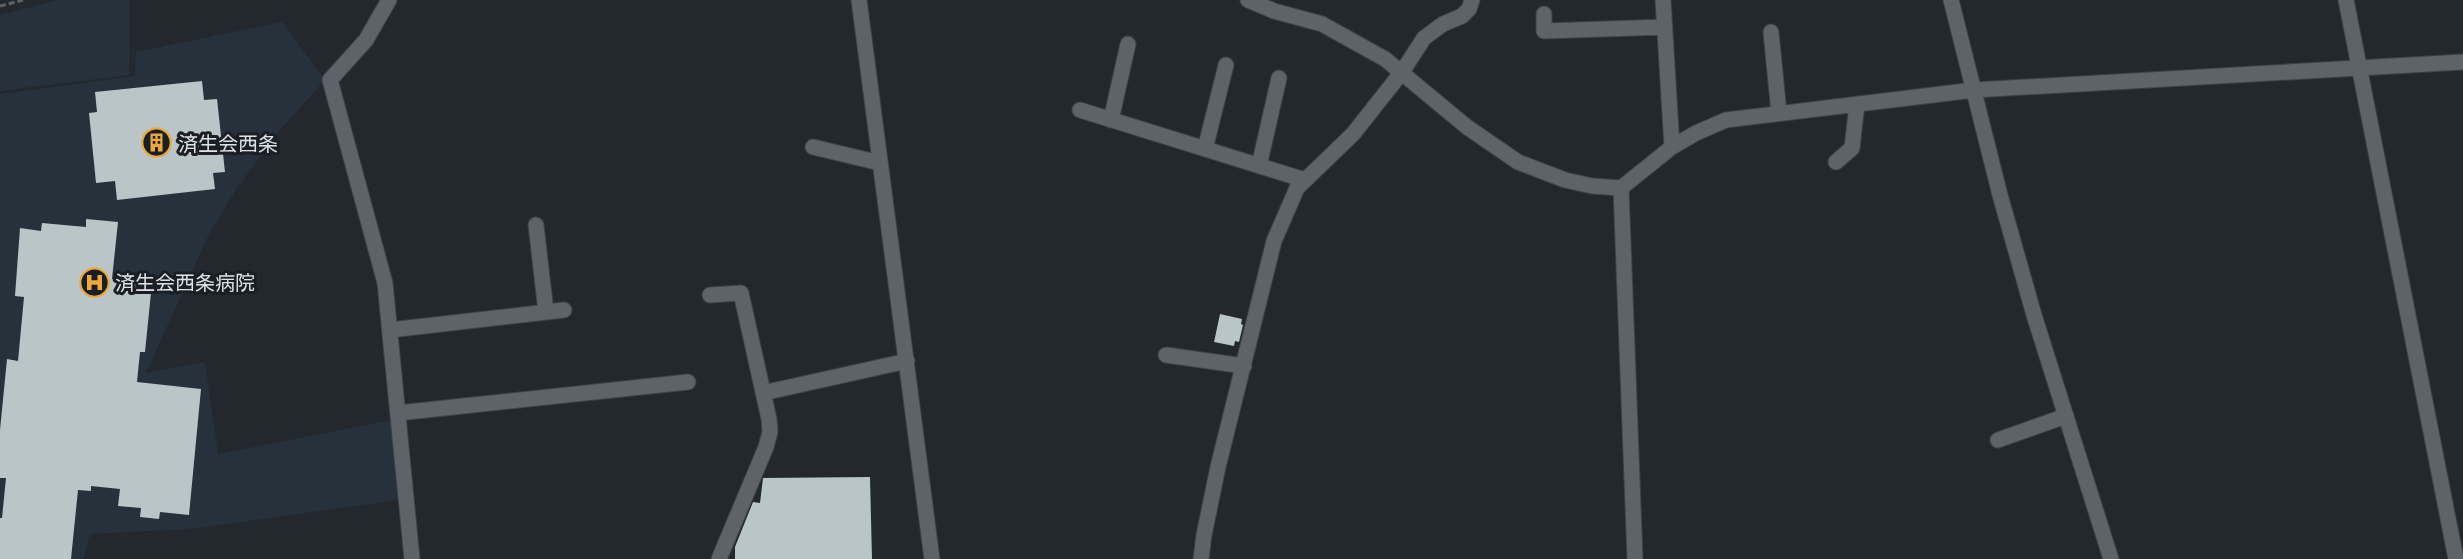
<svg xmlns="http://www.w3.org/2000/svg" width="2463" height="559" font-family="'IBM Plex Sans','Noto Sans JP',sans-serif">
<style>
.built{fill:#27313b}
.building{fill:#bac5c8}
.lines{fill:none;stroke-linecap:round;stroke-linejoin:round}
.street-casing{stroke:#3e4348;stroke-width:17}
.secondary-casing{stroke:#3e4348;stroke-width:17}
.path{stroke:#5d6267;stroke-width:3;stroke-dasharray:6 3;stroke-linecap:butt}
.street{stroke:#5d6369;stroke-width:15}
.secondary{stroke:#5d6369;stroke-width:15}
.labels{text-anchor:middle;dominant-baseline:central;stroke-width:6;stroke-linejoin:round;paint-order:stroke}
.poi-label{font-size:20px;fill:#dee2e6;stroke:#191f24;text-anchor:start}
</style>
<rect width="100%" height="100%" fill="#23282e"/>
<path class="built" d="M58 0H130L129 75 0 91V15Z
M282 22 325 80 280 130 237 188 210 232 146 373 205 362 218 454 392 420 399 500 190 529 90 534 83 559H0V94L135 76 136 52Z"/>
<path class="building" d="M202 81 204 100 217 99 225 172 213 173 215 189 117 200 115 181 96 183 89 113 97 112 95 92Z
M86 219 118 222 112 279 152 283 145 352H140L137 382 201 389 189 515 160 512 159 519 140 517 141 508 118 506 120 489 91 486V491L78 490 71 559H0V518H2L6 478H0V430L7 359 18 361 24 297 15 296 20 228 41 231 42 223 86 227Z
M1220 314 1242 319 1241 324 1243 325 1239 342 1235 341 1234 346 1214 342Z
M870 477 872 559H735V547L753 502 760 503 763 478Z"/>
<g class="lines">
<defs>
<path id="street" d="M389 0 366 40 330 80 385 283 412 559
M859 0 932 559
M1248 0 1274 11 1322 24 1385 59 1467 127 1518 162 1565 180 1592 186 1621 188 1672 147 1696 133 1726 120 1974 90 2463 62
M1663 0 1672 147
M1544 14V31L1665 27
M1771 32 1779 113
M1080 110 1305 180
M1111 120 1128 44
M813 147 880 163
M1205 149 1226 65
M1836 162 1852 148 1857 104
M1259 166 1279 78
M1621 188 1635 559
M536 225 546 312
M710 295 741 293 769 419 770 432 766 447 719 559
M390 330 564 310
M1166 355 1244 366
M763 393 907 361
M398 413 688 382
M1998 440 2066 416
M1201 559 1204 535 1218 467 1274 241 1297 188 1353 134 1402 72 1424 38 1443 24 1462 16 1469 9 1472 0"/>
<path id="secondary" d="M1951 0 2000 195 2034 315 2111 559
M2346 0 2456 559"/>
</defs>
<use href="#street" class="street-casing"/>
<use href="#secondary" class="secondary-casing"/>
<path class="path" d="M0 6 23 0"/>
<use href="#street" class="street"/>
<use href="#secondary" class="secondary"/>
</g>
<defs>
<symbol id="building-ring" viewBox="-11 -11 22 22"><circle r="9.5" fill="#191f24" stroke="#eca93a" stroke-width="1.5"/><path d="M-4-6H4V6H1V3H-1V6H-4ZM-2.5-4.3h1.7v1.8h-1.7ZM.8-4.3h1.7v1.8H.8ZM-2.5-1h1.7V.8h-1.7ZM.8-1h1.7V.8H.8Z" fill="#eca93a"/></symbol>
<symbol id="hospital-ring" viewBox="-11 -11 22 22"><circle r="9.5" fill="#191f24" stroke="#eca93a" stroke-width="1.5"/><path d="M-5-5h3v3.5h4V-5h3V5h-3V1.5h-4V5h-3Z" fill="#eca93a"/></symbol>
</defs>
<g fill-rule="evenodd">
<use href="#building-ring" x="140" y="126" width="33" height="33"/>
<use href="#hospital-ring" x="78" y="266" width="33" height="33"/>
</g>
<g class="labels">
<g class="poi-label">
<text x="178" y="143">済生会西条</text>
<text x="115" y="282">済生会西条病院</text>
</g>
</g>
</svg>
